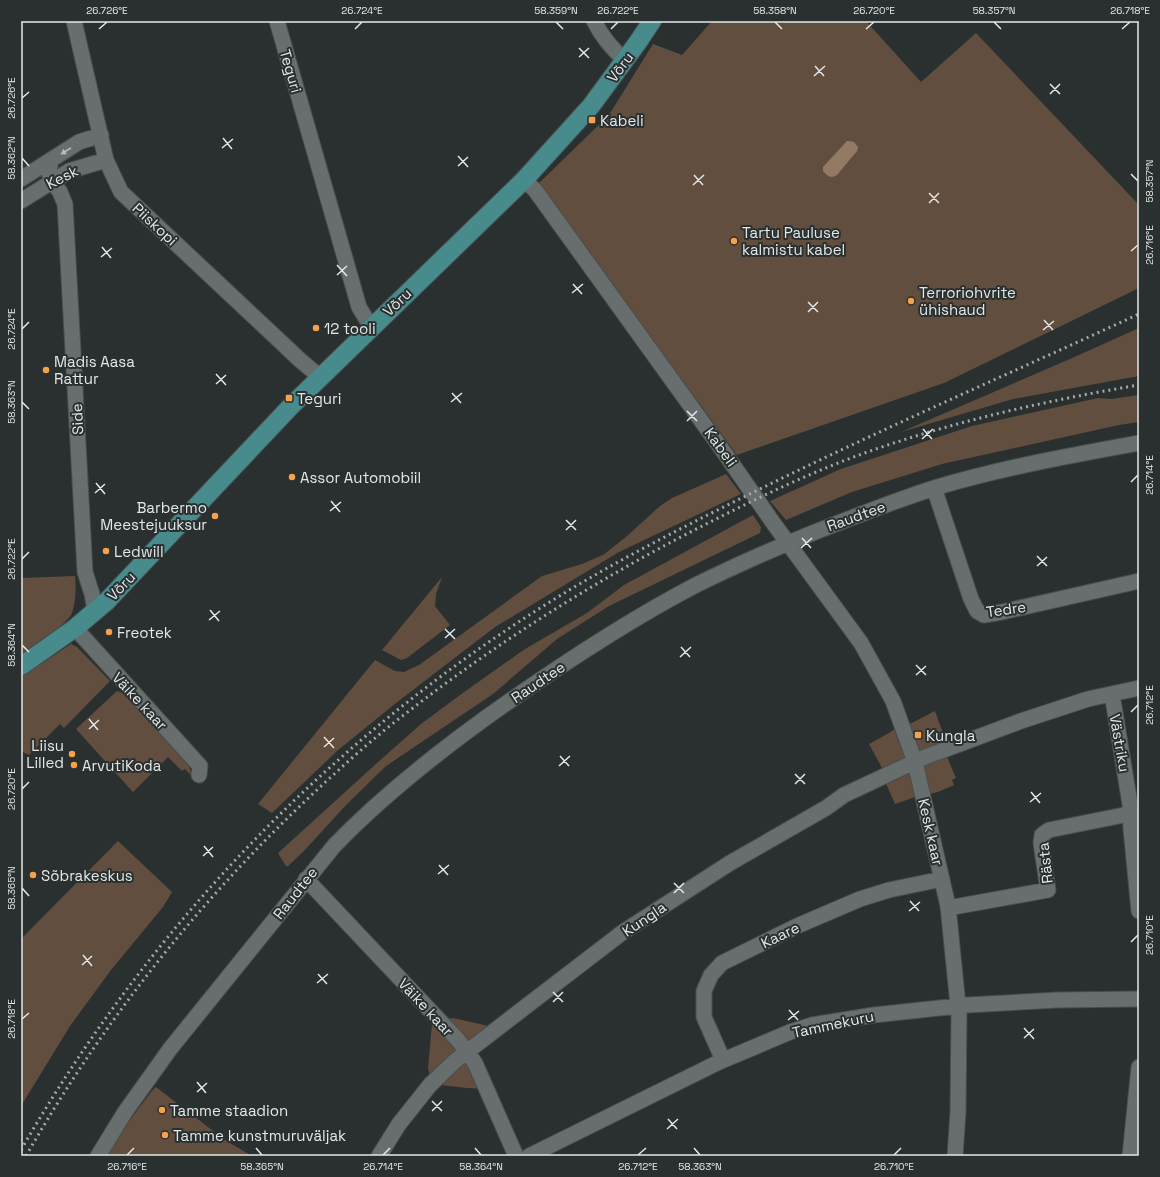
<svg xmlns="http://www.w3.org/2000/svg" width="1160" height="1177" font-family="'Space Grotesk',sans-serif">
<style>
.green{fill:#624e3e}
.water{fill:#937a64}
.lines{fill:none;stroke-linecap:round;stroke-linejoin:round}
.minor-casing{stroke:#484e4e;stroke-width:17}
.major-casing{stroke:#484e4e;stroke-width:20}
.minor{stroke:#686e6e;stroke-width:15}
.major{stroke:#478b8d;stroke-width:18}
.rail{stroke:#a4a8a8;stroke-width:3;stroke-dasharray:2 4;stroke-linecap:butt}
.oneway{fill:#b8bdbd}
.ticks{fill:none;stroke:#e3e7e7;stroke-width:1.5}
.poi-dot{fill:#f8a14b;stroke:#2a3030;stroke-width:1.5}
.labels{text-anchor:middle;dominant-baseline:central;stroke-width:4;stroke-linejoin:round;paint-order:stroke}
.street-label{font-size:15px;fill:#e3e7e7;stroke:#2a3030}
.poi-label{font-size:15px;fill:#e3e7e7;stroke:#2a3030;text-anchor:start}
.neatline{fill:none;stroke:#e3e7e7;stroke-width:1.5}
.ticks-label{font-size:10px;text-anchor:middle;fill:#e3e7e7}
</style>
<rect width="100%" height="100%" fill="#2a3030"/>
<path class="green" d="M712 21H866L921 82 976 33 1139 205V288L944 383 737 455 538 184 609 115 653 44 682 55Z
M1139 328V376L1013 399 901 432 1070 359Z
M1139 395V422L1119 425 942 464 852 492 786 520 770 501 841 469 972 426 1098 398 1111 399Z
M726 474 741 494 619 552 495 627 396 703 337 751 272 813 258 804 375 660 395 671 404 672 419 665 542 576 582 564 603 555 626 537 660 506 672 498Z
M753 515 761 527 760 533 609 606 557 639 493 694 386 766 347 804 303 852 288 866H286L278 853 377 763 421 724 460 695 525 649 587 613 624 585Z
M75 576C76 588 76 601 72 613 67 625 33 646 21 654V578Z
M442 577 436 594 435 606 450 625 407 658 401 660 382 650Z
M71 644 77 647 110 681 64 728 60 724 29 755 23 752 21 754V677Z
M117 691 123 693 188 763 192 776 185 769 182 771 168 757 133 792 76 729Z
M935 711 949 750 945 752 956 778 952 780 954 785 938 792 915 797 895 804 884 779 887 777 869 744 889 733 902 724 904 727Z
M118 841 172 892 163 907 111 970 70 1026 21 1106V939Z
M433 1013 440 1020 453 1018 498 1028 467 1051 489 1089 467 1088 432 1084 428 1068Z
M156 1087 225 1140 252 1156H107L124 1128 151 1092Z"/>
<path class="water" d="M847 141H849L854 142 858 147 857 151 837 175C831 179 827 176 823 171V167Z"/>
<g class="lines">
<defs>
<path id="minor" d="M74 21 106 160 121 192 300 360 320 377
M277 21 359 307 371 327
M594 21C602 37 612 49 625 60
M51 160 49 172 52 181 60 192 65 204 85 572 92 594 95 611
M21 179 79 142 101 135
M524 180 535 190 726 455 774 524 861 643 893 701 915 762 948 906 959 1015 958 1112 955 1156
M21 201 69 171 106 160
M934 488 971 599 977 611 984 615 1002 612 1139 581
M75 628 200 766 199 775
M1112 694 1130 804 1131 829 1139 911
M306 879 458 1040 475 1063 516 1156
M948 908 1048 890 1041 843 1042 835 1049 830 1124 815 1139 813
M723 1060 704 1017V991L711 975 722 963 797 926 860 899 889 890 942 879
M98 1156 125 1112 170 1049 334 846C387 791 448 744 511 700 570 659 631 619 694 586 748 559 803 536 859 515 886 505 914 494 941 486 1006 467 1073 455 1139 443
M379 1156 399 1124 430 1085 455 1061 623 932 730 863 826 808 844 795 925 757 1021 721 1088 699 1139 688
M529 1156 719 1062 790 1032 812 1025 874 1015 967 1005 1057 1000 1139 999
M1130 1156 1139 1067"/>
<path id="major" d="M21 666 75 628 107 601 292 405 524 180 591 106 638 42 652 21"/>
</defs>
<use href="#minor" class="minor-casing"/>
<use href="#major" class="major-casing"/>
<use href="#minor" class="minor"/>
<use href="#major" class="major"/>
<path class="rail" d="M21 1150C153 920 339 730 566 592 629 554 695 521 762 488 886 427 1013 372 1139 314
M26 1156C104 1019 203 896 318 789 347 762 377 735 409 711 493 646 581 590 675 540 739 507 804 474 873 450 960 420 1049 400 1139 385"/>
</g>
<defs><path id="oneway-solid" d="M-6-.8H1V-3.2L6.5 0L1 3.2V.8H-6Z"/></defs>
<use class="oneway" href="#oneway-solid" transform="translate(66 151) rotate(148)"/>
<path class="ticks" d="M556 22 563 29M775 22 782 29M994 22 1001 29M99 29 107 22M355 29 362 22M611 29 618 22M866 29 874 22M1122 29 1130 22M579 48 589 58M579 57 589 48M815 66 824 76M814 76 825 66M1050 84 1060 94M1050 94 1060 84M22 98 29 92M223 138 232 149M222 148 233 139M458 156 468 167M22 158 29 166M458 166 468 157M1131 174 1138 181M694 175 703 185M693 185 704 175M929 193 939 203M929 203 939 193M102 247 111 258M1131 251 1138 245M101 257 112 248M337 265 347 276M337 275 347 266M573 284 582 294M572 293 583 284M808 302 818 312M808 312 818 302M1044 320 1053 330M22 329 29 322M1043 330 1054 321M216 374 226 385M216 384 226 375M452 393 461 403M22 402 29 409M451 402 462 393M687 411 697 421M687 421 697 411M923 429 932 439M922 439 933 429M1131 482 1138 475M96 483 105 494M95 493 105 484M331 501 340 512M330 511 341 502M566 520 576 530M566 530 576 520M802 538 811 548M801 548 812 538M1037 556 1047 566M22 559 29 552M1037 566 1047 557M210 610 219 621M209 620 220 611M445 629 455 639M445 638 455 629M22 645 29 652M681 647 690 657M680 657 691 647M916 665 926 675M916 675 926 666M1131 712 1138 705M89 719 98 730M89 729 99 720M324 737 334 748M324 747 334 738M560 756 569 766M559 766 570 756M795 774 805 784M795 784 805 774M22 789 29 782M1031 792 1040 803M1030 802 1041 793M204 846 213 857M203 856 213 847M439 865 448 875M438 874 449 865M674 883 684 893M22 888 29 896M674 893 684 883M910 901 919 911M909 911 920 902M1131 942 1138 935M83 955 92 966M82 965 92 956M318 974 327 984M317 983 328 974M553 992 563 1002M553 1002 563 992M789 1010 798 1020M22 1019 29 1013M788 1020 799 1011M1024 1028 1034 1039M1024 1038 1034 1029M197 1082 206 1093M197 1092 207 1083M432 1101 442 1111M432 1111 442 1101M668 1119 677 1129M667 1129 678 1119M256 1148 262 1155M475 1148 481 1155M694 1148 700 1155M127 1155 134 1148M383 1155 390 1148M638 1155 646 1148M894 1155 901 1148"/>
<g class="poi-dot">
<rect x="588" y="116" width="8" height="8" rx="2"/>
<circle cx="734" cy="241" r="4"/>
<circle cx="911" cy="301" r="4"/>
<circle cx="316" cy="328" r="4"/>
<circle cx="46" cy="370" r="4"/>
<rect x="285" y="394" width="8" height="8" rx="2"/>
<circle cx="292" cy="477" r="4"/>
<circle cx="215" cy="516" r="4"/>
<circle cx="106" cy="551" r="4"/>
<circle cx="109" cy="632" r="4"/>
<rect x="914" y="731" width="8" height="8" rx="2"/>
<circle cx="72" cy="754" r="4"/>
<circle cx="74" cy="765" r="4"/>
<circle cx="33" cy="875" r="4"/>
<circle cx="162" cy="1110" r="4"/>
<circle cx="165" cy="1135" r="4"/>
</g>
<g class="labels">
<g class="street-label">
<text transform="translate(620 67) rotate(-53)">Võru</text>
<text transform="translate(291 71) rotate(74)">Teguri</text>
<text transform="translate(62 177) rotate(-27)">Kesk</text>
<text transform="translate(155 224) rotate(43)">Piiskopi</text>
<text transform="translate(397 302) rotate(-44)">Võru</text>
<text transform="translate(77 419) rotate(-93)">Side</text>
<text transform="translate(721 447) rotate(54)">Kabeli</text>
<text transform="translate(856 516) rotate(-20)">Raudtee</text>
<text transform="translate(121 586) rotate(-46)">Võru</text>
<text transform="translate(1006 609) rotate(-8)">Tedre</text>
<text transform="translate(538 682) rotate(-34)">Raudtee</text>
<text transform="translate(140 701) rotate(47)">Väike kaar</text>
<text transform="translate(1120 743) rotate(80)">Västriku</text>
<text transform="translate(931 832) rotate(77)">Kesk kaar</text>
<text transform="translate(1045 863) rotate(-96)">Rästa</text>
<text transform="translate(295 893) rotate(-52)">Raudtee</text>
<text transform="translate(644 919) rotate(-34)">Kungla</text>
<text transform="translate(780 935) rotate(-26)">Kaare</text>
<text transform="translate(426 1007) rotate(47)">Väike kaar</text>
<text transform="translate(833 1024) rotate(-12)">Tammekuru</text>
</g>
<g class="poi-label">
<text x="600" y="120">Kabeli</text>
<text x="742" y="232">Tartu Pauluse<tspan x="742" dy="17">kalmistu kabel</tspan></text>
<text x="919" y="292">Terroriohvrite<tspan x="919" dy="17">ühishaud</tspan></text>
<text x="324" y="328">12 tooli</text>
<text x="54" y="361">Madis Aasa<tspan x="54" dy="17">Rattur</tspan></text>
<text x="297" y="398">Teguri</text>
<text x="300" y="477">Assor Automobiil</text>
<text x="207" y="507" text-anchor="end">Barbermo<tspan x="207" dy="17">Meestejuuksur</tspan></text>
<text x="114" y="551">Ledwill</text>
<text x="117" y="632">Freotek</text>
<text x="926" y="735">Kungla</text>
<text x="64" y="745" text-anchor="end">Liisu<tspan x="64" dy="17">Lilled</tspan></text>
<text x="82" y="765">ArvutiKoda</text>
<text x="41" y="875">Sõbrakeskus</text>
<text x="170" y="1110">Tamme staadion</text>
<text x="173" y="1135">Tamme kunstmuruväljak</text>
</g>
</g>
<rect width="1160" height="1177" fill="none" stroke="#2a3030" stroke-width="44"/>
<rect x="22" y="22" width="1116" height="1133" class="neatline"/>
<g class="ticks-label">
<text x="107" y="14">26.726°E</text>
<text x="362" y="14">26.724°E</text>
<text x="556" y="14">58.359°N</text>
<text x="618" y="14">26.722°E</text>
<text x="775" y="14">58.358°N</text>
<text x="874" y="14">26.720°E</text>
<text x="994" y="14">58.357°N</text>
<text x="1130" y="14">26.718°E</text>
<text transform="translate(11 98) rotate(-90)" y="4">26.726°E</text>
<text transform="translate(11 158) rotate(-90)" y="4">58.362°N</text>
<text transform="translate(1149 181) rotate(-90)" y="4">58.357°N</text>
<text transform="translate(1149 245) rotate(-90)" y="4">26.716°E</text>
<text transform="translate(11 329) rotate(-90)" y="4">26.724°E</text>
<text transform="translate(11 402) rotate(-90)" y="4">58.363°N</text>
<text transform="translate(1149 475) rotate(-90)" y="4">26.714°E</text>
<text transform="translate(11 559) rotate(-90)" y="4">26.722°E</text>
<text transform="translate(11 645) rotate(-90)" y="4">58.364°N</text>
<text transform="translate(1149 705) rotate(-90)" y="4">26.712°E</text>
<text transform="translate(11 789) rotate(-90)" y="4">26.720°E</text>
<text transform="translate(11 888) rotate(-90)" y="4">58.365°N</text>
<text transform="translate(1149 935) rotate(-90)" y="4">26.710°E</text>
<text transform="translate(11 1019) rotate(-90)" y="4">26.718°E</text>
<text x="127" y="1170">26.716°E</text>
<text x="262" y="1170">58.365°N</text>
<text x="383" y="1170">26.714°E</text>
<text x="481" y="1170">58.364°N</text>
<text x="638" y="1170">26.712°E</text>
<text x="700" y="1170">58.363°N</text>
<text x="894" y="1170">26.710°E</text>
</g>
</svg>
